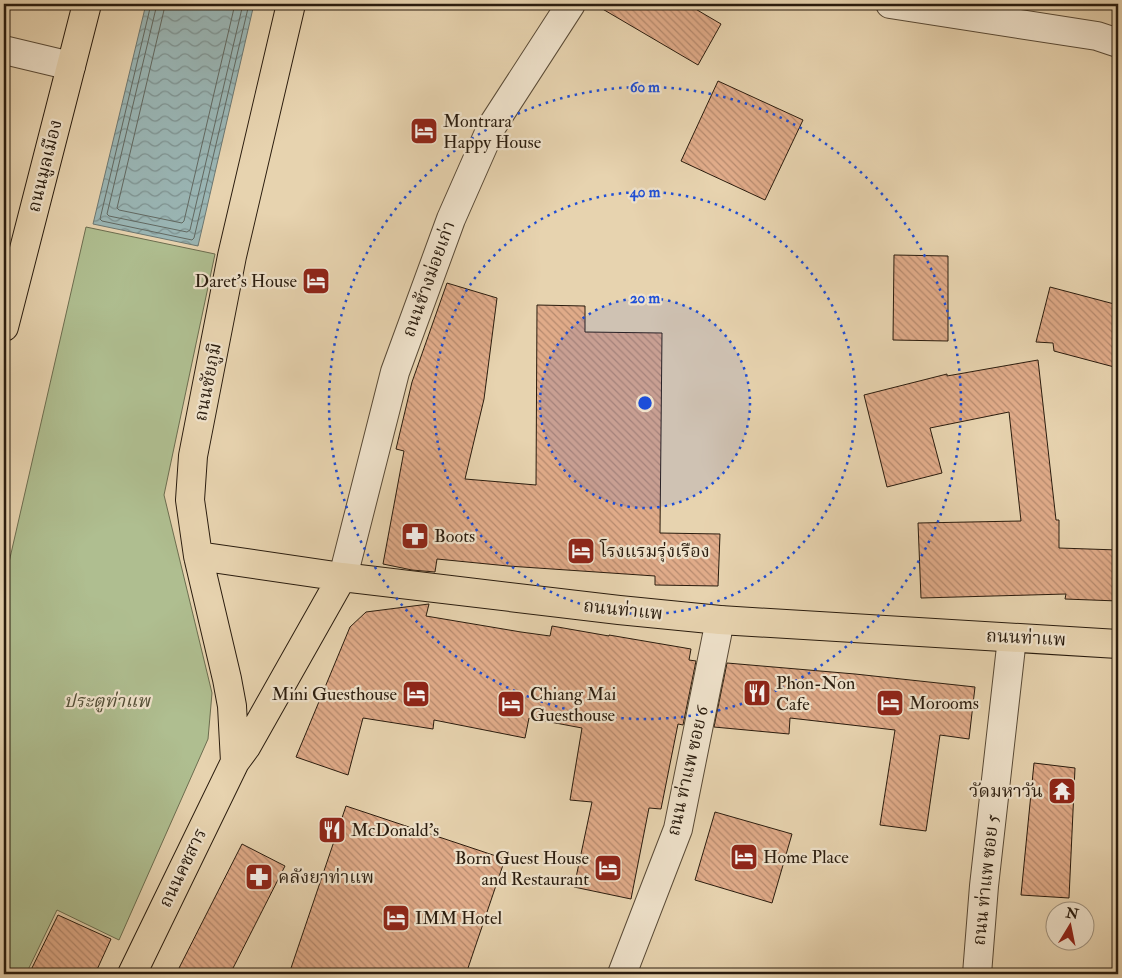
<svg xmlns="http://www.w3.org/2000/svg" width="1122" height="978" font-family="'IM FELL Double Pica','Noto Serif Thai',serif">
<style>
.green{fill:#afbe90;stroke:#6c6d4f}
.water{fill:url(#water-waves);stroke:#6d7872}
.lines{fill:none;stroke-linecap:round;stroke-linejoin:round}
.shore{stroke:#626962;stroke-width:1}
.building{fill:url(#building-back-hatch);stroke:#2a1c0e}
.minor-casing{stroke:#594a36;stroke-width:30}
.major-casing{stroke:#2a1c0e;stroke-width:30}
.minor{stroke:#efe2cb;stroke-width:28}
.major{stroke:#e7d3af;stroke-width:28}
.ring{fill:none;stroke:#1d4ed8;stroke-width:2.5;stroke-dasharray:2.5 5}
.labels{text-anchor:middle;dominant-baseline:central;stroke-width:4.5;stroke-linejoin:round;paint-order:stroke}
.poi-label{font-size:18px;fill:#2a1c0e;stroke:#efe2cb;text-anchor:start}
.street-label{font-size:18px;fill:#2a1c0e;stroke:#efe2cb}
.park-label{font-size:18px;font-style:italic;fill:#524d35;stroke:#efe2cb}
.centre{fill:#1d4ed8;stroke:#efe2cb;stroke-width:2.5}
.ring-label{font-size:15px;text-anchor:middle;font-weight:bold;fill:#1d4ed8;stroke:#efe2cb;stroke-width:4.5;stroke-linejoin:round;paint-order:stroke}
</style>
<defs>
<pattern id="water-waves" width="16" height="10" patternUnits="userSpaceOnUse" patternTransform="scale(1.25)"><rect width="16" height="10" fill="#9ab6b5"/><path d="M0 5q4-4 8 0t8 0" fill="none" stroke="#7e9392"/></pattern>
<pattern id="building-back-hatch" width="6" height="6" patternUnits="userSpaceOnUse" patternTransform="scale(1.25)"><rect width="6" height="6" fill="#e0ab89"/><path d="M-1 5l2 2M0 0l6 6M5-1l2 2" fill="none" stroke="#b68a6e"/></pattern>
</defs>
<rect width="100%" height="100%" fill="#e7d3af"/>
<filter id="stains"><feTurbulence type="fractalNoise" baseFrequency=".004" numOctaves="4"/><feColorMatrix values="0 0 0 0 .2 0 0 0 0 .09 0 0 0 0 .02 0 0 0 .5 -.17"/></filter>
<radialGradient id="worn" r=".72"><stop offset=".6" stop-color="#630" stop-opacity="0"/><stop offset="1" stop-color="#630" stop-opacity=".3"/></radialGradient>
<path class="green" d="M86 227 215 254 164 495 212 693 208 739 119 940 57 910 26 974H4V584Z"/>
<path class="water" d="M146 4H254L198 246 93 224Z"/>
<g class="lines">
<path class="shore" d="M151 4 100 219 102 221 192 240 194 238 249 4
M157 4 107 214 109 216 187 232 190 230 243 4
M165 4 164 10 117 208 119 210 182 223 184 221 235 4"/>
</g>
<path class="building" d="M594 4H687L721 24 698 65Z
M718 81 803 120 765 200 681 161Z
M894 255 948 256V341L893 340Z
M447 283 497 298 484 399 465 479 536 485 537 305 585 306V332L662 333 660 533 720 534 718 586 655 585V576L508 566 437 559 435 572 412 570 383 564 404 451 396 449 412 382Z
M1050 287 1118 305V368L1054 351 1053 343 1036 342Z
M1038 360 1056 520H1059V548L1118 550V601L1065 599 1066 594 921 598 918 523 1021 521 1009 412 930 428 942 473 887 487 864 395 947 374V376Z
M429 604 426 616 521 632 550 636 552 626 609 636V635L691 649 689 660 696 661 683 725 678 724 661 809 649 808 631 899 574 887 592 802 570 800 582 728 529 718 525 738 434 720 433 729 363 718 348 775 296 757 350 627 366 612Z
M727 663 855 674 975 687 969 739 940 735 926 831 880 825 895 730 790 718 789 734 714 727Z
M1034 763 1075 768 1069 898 1021 895Z
M346 806 505 859 466 974H289Z
M715 812 792 834 772 903 695 880Z
M242 844 285 866 230 974H176Z
M58 915 111 939 95 974H29Z"/>
<g class="lines">
<defs>
<path id="minor" d="M890 4 1097 36 1118 43
M4 50 71 66
M342 577 346 565 395 372 451 219 492 126 571 4
M622 974 678 829 720 620
M977 974 984 886 1012 638"/>
<path id="major" d="M4 327 87 4
M198 556 342 577 619 610 720 620 1118 644
M235 762 232 706 227 679 198 556 190 500 193 456 232 256 291 4
M132 974 235 762 246 747 342 577"/>
</defs>
<use href="#minor" class="minor-casing"/>
<use href="#major" class="major-casing"/>
<use href="#minor" class="minor"/>
<use href="#major" class="major"/>
</g>
<circle cx="645" cy="403" r="105" fill="#1d4ed8" fill-opacity=".12"/>
<g class="ring">
<circle cx="645" cy="403" r="105"/>
<circle cx="645" cy="403" r="211"/>
<circle cx="645" cy="403" r="316"/>
</g>
<defs>
<symbol id="hotel-square" viewBox="-11 -11 22 22"><rect x="-9" y="-9" width="18" height="18" rx="4" fill="#8f2418" stroke="#efe2cb"/><path d="M-6-4.5h1.5V1H6V5H4.5V3h-9V5H-6ZM-4 0a1.8 1.8 0 1 1 3.6 0ZM.5 0V-2.5h3Q6-2.5 6 0Z" fill="#fff"/></symbol>
<symbol id="pharmacy-square" viewBox="-11 -11 22 22"><rect x="-9" y="-9" width="18" height="18" rx="4" fill="#8f2418" stroke="#efe2cb"/><path d="M-2-6h4v4h4v4h-4v4h-4v-4h-4v-4h4Z" fill="#fff"/></symbol>
<symbol id="restaurant-square" viewBox="-11 -11 22 22"><rect x="-9" y="-9" width="18" height="18" rx="4" fill="#8f2418" stroke="#efe2cb"/><path d="M-5-6h1v4h1v-4h1v4h1v-4h1v5L-1.5 .5V6h-2V.5L-5-1ZM5-6V6H3V1.5H1.5Q1.5-4 5-6Z" fill="#fff"/></symbol>
<symbol id="temple-square" viewBox="-11 -11 22 22"><rect x="-9" y="-9" width="18" height="18" rx="4" fill="#8f2418" stroke="#efe2cb"/><path d="M0-6L5-2H3V0L6.5 2.5H4V6H1.5V3h-3V6H-4V2.5H-6.5L-3 0V-2H-5Z" fill="#fff"/></symbol>
</defs>
<g fill-rule="evenodd">
<use href="#hotel-square" x="408" y="115" width="32" height="32"/>
<use href="#hotel-square" x="300" y="265" width="32" height="32"/>
<use href="#pharmacy-square" x="399" y="520" width="32" height="32"/>
<use href="#hotel-square" x="565" y="535" width="32" height="32"/>
<use href="#restaurant-square" x="741" y="677" width="32" height="32"/>
<use href="#hotel-square" x="400" y="678" width="32" height="32"/>
<use href="#hotel-square" x="874" y="687" width="32" height="32"/>
<use href="#hotel-square" x="495" y="688" width="32" height="32"/>
<use href="#temple-square" x="1046" y="775" width="32" height="32"/>
<use href="#restaurant-square" x="316" y="814" width="32" height="32"/>
<use href="#hotel-square" x="728" y="841" width="32" height="32"/>
<use href="#hotel-square" x="592" y="852" width="32" height="32"/>
<use href="#pharmacy-square" x="243" y="861" width="32" height="32"/>
<use href="#hotel-square" x="380" y="902" width="32" height="32"/>
</g>
<g class="labels">
<g class="poi-label">
<text x="443" y="121">Montrara<tspan x="443" dy="21">Happy House</tspan></text>
<text x="297" y="281" text-anchor="end">Daret's House</text>
<text x="434" y="536">Boots</text>
<text x="600" y="551">โรงแรมรุ่งเรือง</text>
<text x="776" y="683">Phon-Non<tspan x="776" dy="21">Cafe</tspan></text>
<text x="397" y="694" text-anchor="end">Mini Guesthouse</text>
<text x="530" y="694">Chiang Mai<tspan x="530" dy="21">Guesthouse</tspan></text>
<text x="909" y="703">Morooms</text>
<text x="1043" y="791" text-anchor="end">วัดมหาวัน</text>
<text x="351" y="830">McDonald's</text>
<text x="763" y="857">Home Place</text>
<text x="589" y="858" text-anchor="end">Born Guest House<tspan x="589" dy="21">and Restaurant</tspan></text>
<text x="278" y="877">คลังยาท่าแพ</text>
<text x="415" y="918">IMM Hotel</text>
</g>
<g class="street-label">
<text transform="translate(45 166) rotate(-76)">ถนนมูลเมือง</text>
<text transform="translate(429 279) rotate(-70)">ถนนช้างม่อยเก่า</text>
<text transform="translate(208 382) rotate(-79)">ถนนชัยภูมิ</text>
<text transform="translate(623 610) rotate(6)">ถนนท่าแพ</text>
<text transform="translate(1026 638) rotate(3)">ถนนท่าแพ</text>
<text transform="translate(688 771) rotate(-77)">ถนน ท่าแพ ซอย 6</text>
<text transform="translate(183 868) rotate(-64)">ถนนคชสาร</text>
<text transform="translate(986 880) rotate(-84)">ถนน ท่าแพ ซอย 5</text>
</g>
<g class="park-label">
<text x="107" y="701">ประตูท่าแพ</text>
</g>
</g>
<circle cx="645" cy="403" r="8" class="centre"/>
<g class="ring-label">
<text x="645" y="92">60 m</text>
<text x="645" y="197">40 m</text>
<text x="645" y="303">20 m</text>
</g>
<rect width="1122" height="978" fill="none" stroke="#e7d3af" stroke-width="20"/>
<rect x="5" y="5" width="1112" height="968" fill="none" stroke="#2a1c0e" stroke-width="2.5"/>
<rect x="10" y="10" width="1102" height="958" fill="none" stroke="#2a1c0e"/>
<g transform="translate(1070 926) rotate(10)"><circle r="24" fill="#efe2cb" stroke="#a0937f"/>
<path d="M0-4L9 19L0 12L-9 19Z" fill="#8f2418"/>
<text y="-8" font-size="14" font-weight="bold" text-anchor="middle" fill="#2a1c0e">N</text>
</g>
<rect width="100%" height="100%" filter="url(#stains)"/>
<rect width="100%" height="100%" fill="url(#worn)"/>
</svg>
